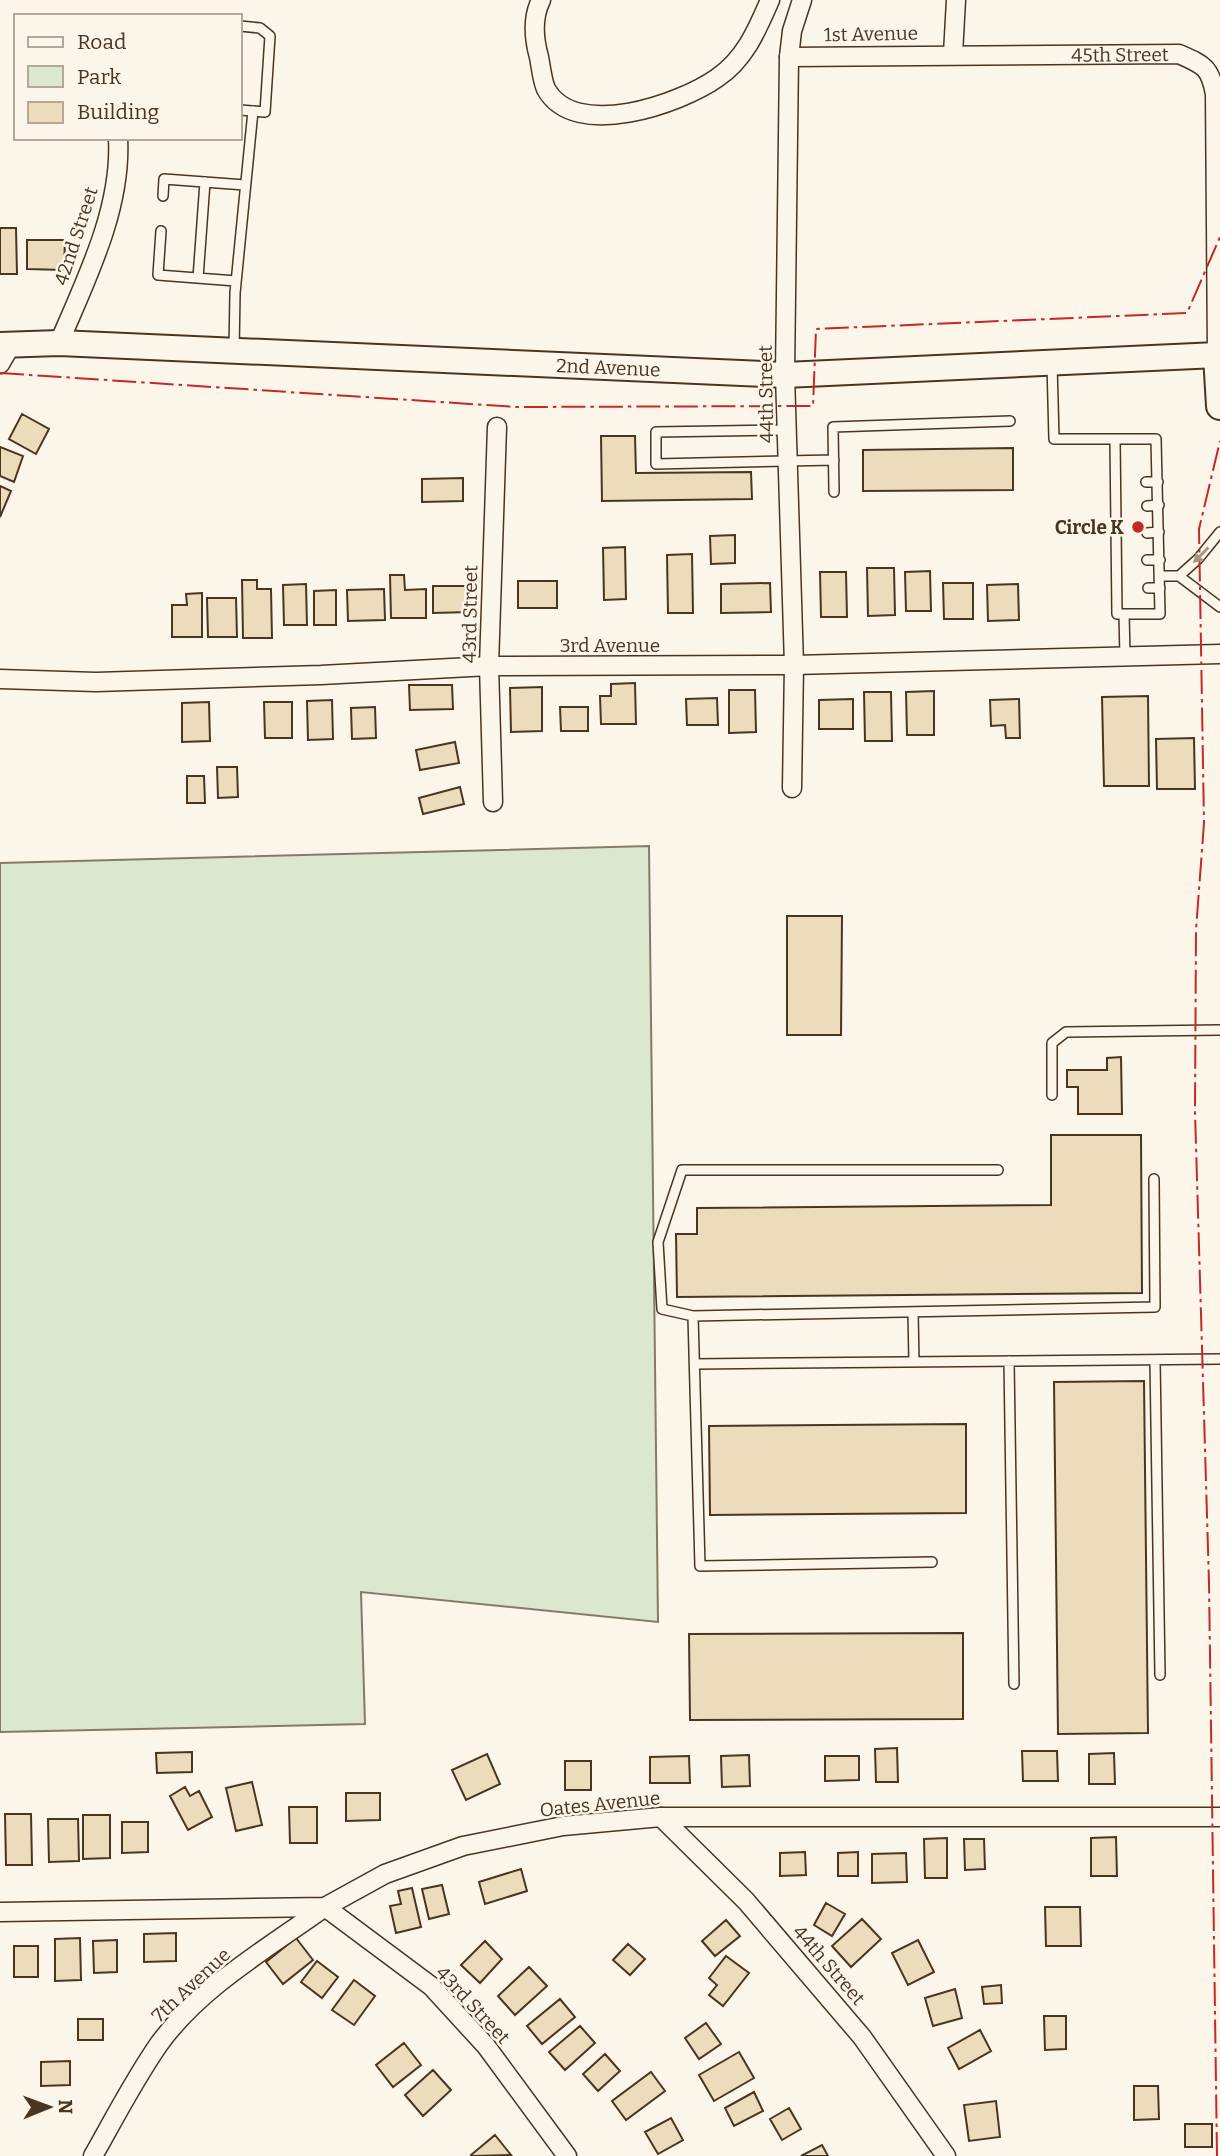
<svg xmlns="http://www.w3.org/2000/svg" width="1220" height="2156" font-family="Bitter,serif">
<style>
.green{fill:#dce7d0;stroke:#887966;stroke-width:2}
.building{fill:#ecdcbc;stroke:#4a3520;stroke-width:2}
.lines{fill:none;stroke-linecap:round;stroke-linejoin:round}
.service-casing{stroke:#4a3520;stroke-width:12}
.minor-casing{stroke:#4a3520;stroke-width:21}
.secondary-casing{stroke:#4a3520;stroke-width:28}
.primary-casing{stroke:#4a3520;stroke-width:30}
.service{stroke:#fbf6e9;stroke-width:9}
.minor{stroke:#fbf6e9;stroke-width:18}
.secondary{stroke:#fbf6e9;stroke-width:24}
.primary{stroke:#fbf6e9;stroke-width:26}
.power{stroke:#c62828;stroke-width:2;stroke-dasharray:24 5 3.5 5;stroke-linecap:butt}
.oneway{fill:#a29684}
.poi-dot{fill:#c62828;stroke:#fbf6e9;stroke-width:2.5}
.labels{text-anchor:middle;dominant-baseline:central;stroke-width:5;stroke-linejoin:round;paint-order:stroke}
.street-label{font-size:19px;fill:#4a3520;stroke:#fbf6e9}
.poi-label{font-size:19px;font-weight:bold;fill:#4a3520;stroke:#fbf6e9;text-anchor:end}
</style>
<rect width="100%" height="100%" fill="#fbf6e9"/>
<path class="green" d="M649 846 658 1622 361 1592 365 1724 0 1732V863Z"/>
<path class="building" d="M0 228H16L17 274H0Z
M27 240H65L64 270 27 269Z
M22 414 49 429 36 454 9 439Z
M601 436H635L636 473 751 472 752 499 602 501Z
M0 447 23 456 14 482 0 476Z
M1013 448V490L863 491V450Z
M463 478V501L422 502V479Z
M0 486 11 491 0 517Z
M735 535V563L711 564 710 536Z
M625 547 626 599 604 600 603 548Z
M692 554 693 613H668L667 555Z
M867 568H894L895 615 868 616Z
M930 571 931 611H906L905 572Z
M820 572H846L847 617H821Z
M390 575H404L405 590 426 589V618H391Z
M242 580H257V589H271L272 638H243Z
M518 581H557V608H518Z
M770 583 771 612 721 613V584Z
M943 583H973V619H944Z
M306 584 307 625H284L283 585Z
M1018 584 1019 620 988 621 987 585Z
M433 586H469L470 612 433 613Z
M384 589 385 620 348 621 347 590Z
M336 590V625H314V591Z
M202 593V637H172V605H187L186 594Z
M207 598H236L237 637H208Z
M635 683 636 724H601L600 696H611V684Z
M409 685H452L453 709 410 710Z
M542 687V731L511 732 510 688Z
M729 690H755L756 732 729 733Z
M934 691V735H907L906 692Z
M864 692H891L892 741H865Z
M1148 696 1149 786H1104L1102 697Z
M717 698 718 725H687L686 699Z
M853 699V729H819V700Z
M1019 699 1020 738H1006L1005 725 991 726 990 700Z
M332 700 333 739 308 740 307 701Z
M209 702 210 741 182 742V703Z
M264 702H292V738H265Z
M375 707 376 738 352 739 351 708Z
M560 707H588V731H561Z
M1194 738 1195 789H1157L1156 739Z
M455 742 459 763 420 770 416 750Z
M217 767H237L238 797 218 798Z
M187 776H204L205 803H187Z
M460 787 464 804 423 814 419 798Z
M787 916H842L841 1035H787Z
M1121 1057 1122 1114H1078V1087H1067V1070H1107V1058Z
M1051 1135H1141L1142 1293 677 1297 676 1234H697V1208L1051 1205Z
M1144 1381 1148 1733 1058 1734 1054 1382Z
M966 1424V1513L710 1515 709 1426Z
M963 1633V1719L690 1720 689 1634Z
M897 1748 898 1782H876L875 1749Z
M1022 1751H1057L1058 1781H1023Z
M192 1752V1772L157 1773 156 1753Z
M1114 1753 1115 1784H1089V1754Z
M487 1754 500 1784 466 1800 452 1770Z
M749 1755 750 1786 722 1787 721 1756Z
M689 1756 690 1783H650V1757Z
M825 1756H859V1780L825 1781Z
M565 1761H591V1790H565Z
M252 1782 262 1825 236 1831 226 1788Z
M185 1787 190 1796 199 1791 212 1817 188 1830 170 1796Z
M346 1793H380V1820L346 1821Z
M289 1807H317V1843H290Z
M5 1814H31L32 1865H6Z
M83 1815H110V1858L83 1859Z
M48 1819H78L79 1861 49 1862Z
M122 1822H148V1852L122 1853Z
M1116 1837 1117 1876H1091V1838Z
M947 1838V1878H925L924 1839Z
M964 1839H984L985 1869 965 1870Z
M805 1852 806 1875 780 1876V1853Z
M858 1852V1876H838V1853Z
M906 1853 907 1882 872 1883V1854Z
M521 1869 527 1891 485 1904 479 1882Z
M442 1885 449 1914 429 1919 422 1889Z
M412 1888 421 1927 396 1933 390 1906 401 1904 398 1891Z
M826 1903 845 1914 832 1936 814 1925Z
M1045 1907H1080L1081 1946H1046Z
M862 1919 881 1939 851 1967 832 1946Z
M726 1920 740 1936 715 1956 702 1941Z
M176 1933V1961L144 1962V1934Z
M80 1938 81 1980 55 1981V1939Z
M296 1938 313 1960 283 1984 266 1962Z
M117 1940V1972L94 1973 93 1941Z
M918 1940 934 1972 908 1985 892 1953Z
M485 1941 502 1959 480 1983 461 1965Z
M628 1944 645 1959 630 1975 613 1960Z
M14 1946H38V1977H14Z
M726 1956 749 1973 723 2006 709 1995 717 1985 709 1978Z
M317 1961 338 1977 322 1998 301 1982Z
M529 1967 547 1986 515 2015 498 1996Z
M354 1980 375 1996 354 2025 332 2010Z
M1001 1985 1002 2003 984 2004 982 1987Z
M955 1989 962 2018 933 2026 925 1998Z
M560 1999 575 2017 542 2044 527 2026Z
M1044 2016H1066V2049L1045 2050Z
M78 2019H103V2040H78Z
M706 2023 721 2044 699 2059 685 2038Z
M580 2026 595 2043 565 2070 549 2052Z
M980 2030 991 2051 959 2069 948 2048Z
M404 2043 421 2065 393 2087 376 2065Z
M739 2052 754 2078 714 2101 699 2075Z
M605 2054 620 2071 598 2091 583 2074Z
M70 2061V2085L41 2086V2062Z
M433 2070 451 2090 423 2116 405 2095Z
M651 2072 665 2091 626 2120 612 2101Z
M1134 2086H1158L1159 2119 1134 2120Z
M754 2092 763 2111 734 2126 725 2108Z
M996 2101 1000 2137 969 2141 964 2105Z
M789 2108 801 2129 782 2140 770 2119Z
M671 2118 683 2140 658 2154 645 2132Z
M1185 2124H1212V2147H1185Z
M495 2135 511 2155 472 2156 471 2155Z
M822 2145 828 2156H801Z"/>
<g class="lines">
<defs>
<path id="service" d="M240 26 260 28 270 36 265 112 240 110
M163 196 164 179 245 185
M161 231 158 275 236 281
M198 278 205 182
M234 350 235 293 253 111
M1052 364 1054 439H1156L1160 614H1117L1115 439
M787 430 656 432V464L834 460
M1146 482H1158
M834 492 833 427 1010 421
M1147 506 1159 505
M1147 533 1159 532
M1147 560H1160
M1161 576H1179L1220 607
M1179 576 1198 559 1220 532
M1148 588H1160
M1124 614 1125 656
M1052 1095V1043L1066 1032 1220 1030
M913 1312 914 1362
M693 1316 662 1309 658 1242 682 1170H998
M1155 1360 1160 1675
M1009 1361 1014 1684
M695 1364 1220 1359
M932 1562 700 1566 693 1316 1155 1307 1154 1179"/>
<g id="minor">
<path d="M541 0C532 18 534 39 539 57 541 67 542 80 546 89 575 141 680 104 717 78 745 59 757 30 770 0"/>
<path d="M953 54 956 0"/>
<path id="s1" d="M789 57 1179 54C1204 65 1210 67 1215 94L1217 355"/>
<path d="M59 343C86 279 122 209 118 138"/>
<path d="M0 364 11 345"/>
<path d="M0 679 96 682 321 675 489 666 794 665 1220 654"/>
<path d="M792 788 794 665 785 375 789 57 792 31 802 0"/>
<path d="M493 802 489 666 497 427"/>
<path d="M661 1817 746 1901 862 2037 946 2156"/>
<path d="M0 1912 325 1907 385 1874 463 1846 563 1826 661 1817H1220"/>
<path d="M93 2156C114 2119 134 2080 159 2044 200 1987 268 1948 325 1907L431 1986 486 2046 567 2156"/>
</g>
<g id="secondary">
<path id="s2" d="M0 345 59 343 785 375 1217 355"/>
</g>
<path id="primary" d="M1220 355H1217L1220 406"/>
</defs>
<use href="#service" class="service-casing"/>
<use href="#minor" class="minor-casing"/>
<use href="#secondary" class="secondary-casing"/>
<use href="#primary" class="primary-casing"/>
<use href="#service" class="service"/>
<use href="#minor" class="minor"/>
<use href="#secondary" class="secondary"/>
<use href="#primary" class="primary"/>
<path class="power" d="M0 373 516 407 813 406 816 329 1187 313 1220 237
M1217 2156 1209 1583 1195 1112 1196 930 1204 823 1199 529 1220 441"/>
</g>
<defs><path id="oneway-solid" d="M-6-.8H1V-3.2L6.5 0L1 3.2V.8H-6Z" transform="scale(1.75)"/></defs>
<use class="oneway" href="#oneway-solid" transform="translate(1201 555) rotate(135)"/>
<circle class="poi-dot" cx="1138" cy="527" r="7"/>
<g class="labels">
<g class="street-label">
<text transform="translate(871 34) rotate(-1)">1st Avenue</text>
<text stroke="none"><textPath href="#s1" startOffset="331">45th Street</textPath></text>
<text transform="translate(76 236) rotate(-72)">42nd Street</text>
<text stroke="none"><textPath href="#s2" startOffset="609">2nd Avenue</textPath></text>
<text transform="translate(766 394) rotate(-91)">44th Street</text>
<text transform="translate(470 614) rotate(-89)">43rd Street</text>
<text x="610" y="645">3rd Avenue</text>
<text transform="translate(600 1804) rotate(-6)">Oates Avenue</text>
<text transform="translate(829 1965) rotate(49)">44th Street</text>
<text transform="translate(191 1985) rotate(-43)">7th Avenue</text>
<text transform="translate(473 2005) rotate(47)">43rd Street</text>
</g>
<g class="poi-label">
<text x="1124" y="527">Circle K</text>
</g>
</g>
<rect x="14" y="14" width="228" height="126" fill="#fbf6e9" stroke="#b4a999" stroke-width="2"/>
<rect x="28" y="37" width="35" height="10" fill="#fbf6e9" stroke="#b4a999" stroke-width="2"/>
<text x="77" y="49" font-size="21" fill="#4a3520">Road</text>
<rect x="28" y="66" width="35" height="21" fill="#dce7d0" stroke="#b4a999" stroke-width="2"/>
<text x="77" y="84" font-size="21" fill="#4a3520">Park</text>
<rect x="28" y="102" width="35" height="21" fill="#ecdcbc" stroke="#b4a999" stroke-width="2"/>
<text x="77" y="119" font-size="21" fill="#4a3520">Building</text>
<g transform="translate(49 2107) rotate(89)" stroke="#fbf6e9" stroke-width="5" paint-order="stroke">
<path d="M0-5L12 26L0 18L-12 26Z" fill="#4a3520"/>
<text y="-10" font-size="19" font-weight="bold" text-anchor="middle" fill="#4a3520">N</text>
</g>
</svg>
